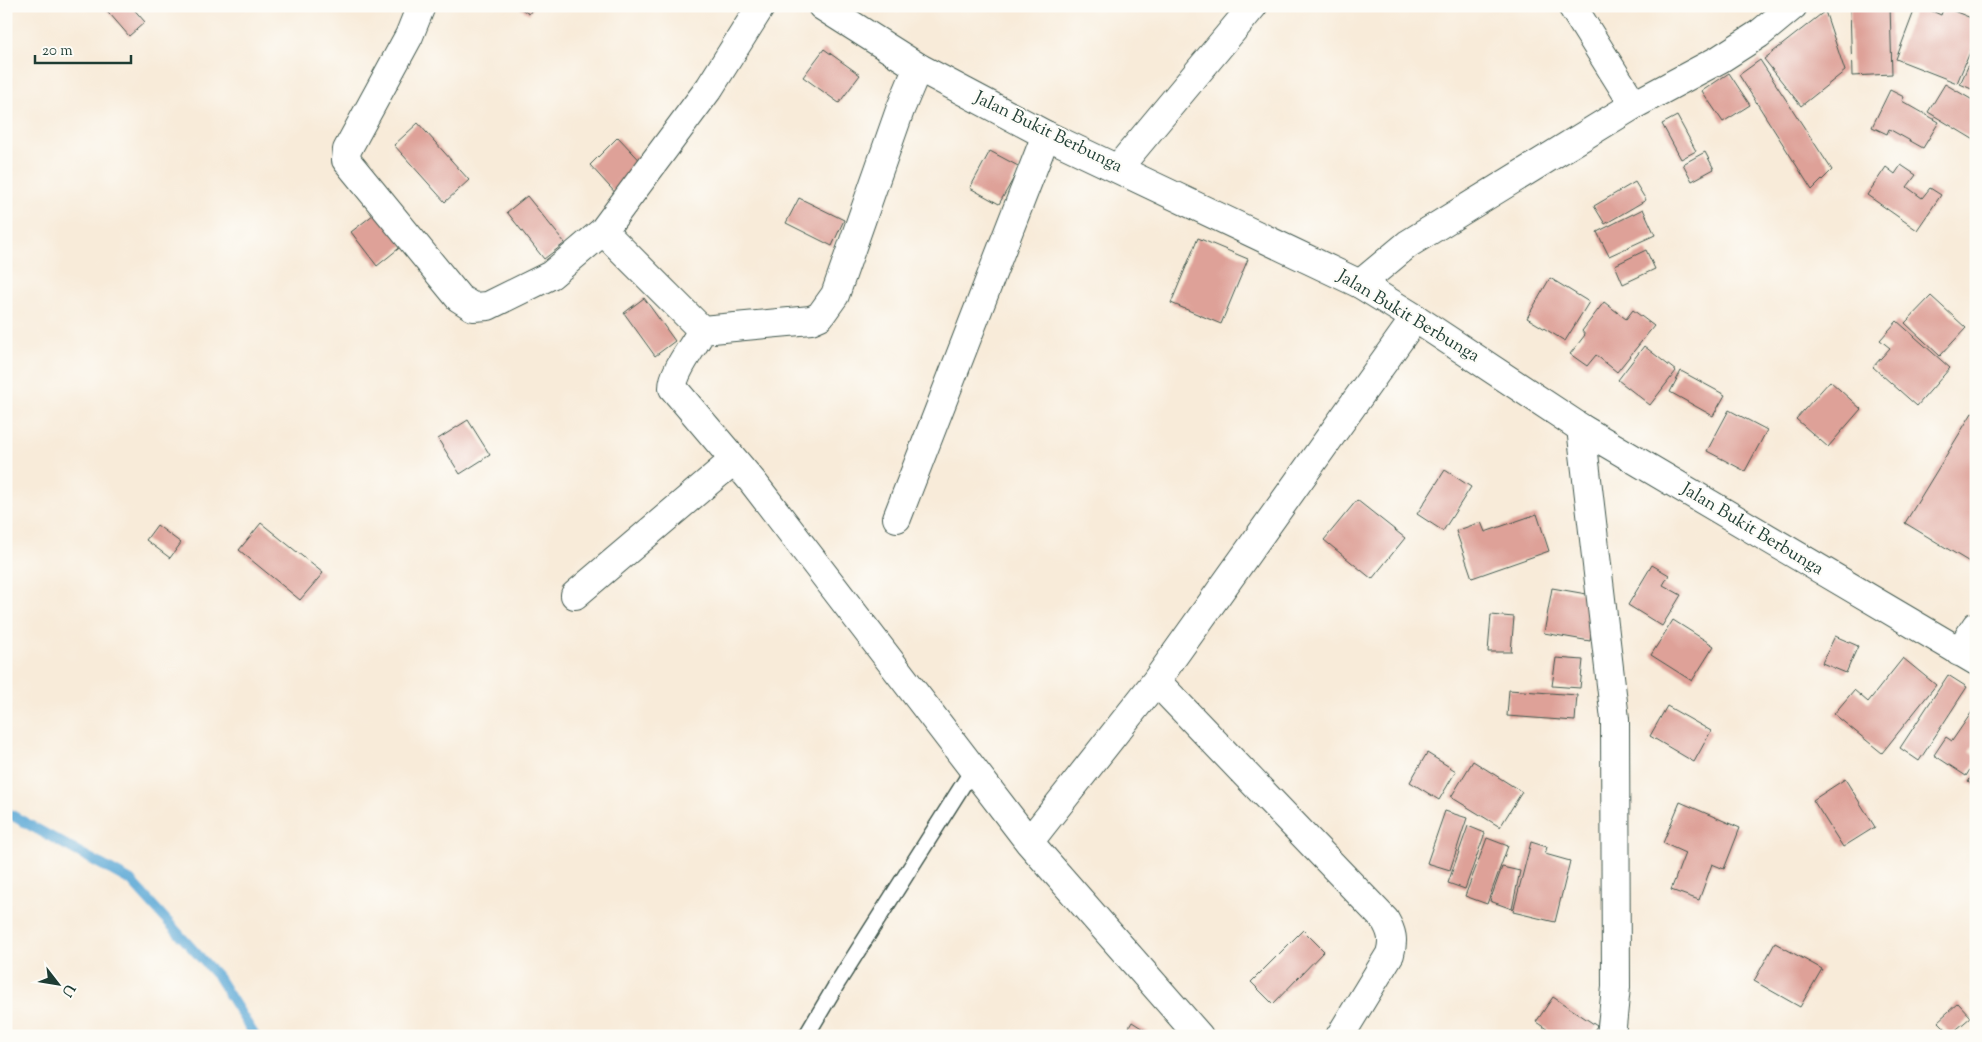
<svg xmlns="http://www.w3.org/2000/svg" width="1982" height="1042" font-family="'Sorts Mill Goudy',serif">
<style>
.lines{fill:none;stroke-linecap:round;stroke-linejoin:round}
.stream{stroke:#5ca8d5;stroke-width:10}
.building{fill:#dea198}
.lane-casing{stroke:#40574d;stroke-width:18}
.street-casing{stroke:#40574d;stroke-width:30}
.secondary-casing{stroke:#40574d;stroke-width:30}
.primary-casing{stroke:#40574d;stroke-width:30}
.lane{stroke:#fff;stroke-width:15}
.street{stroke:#fff;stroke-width:28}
.secondary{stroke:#fff;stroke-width:28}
.primary{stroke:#fff;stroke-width:28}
.labels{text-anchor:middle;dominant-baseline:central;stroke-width:4.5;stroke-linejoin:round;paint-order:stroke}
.street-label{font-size:18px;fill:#1f3d34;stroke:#fdfcf7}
</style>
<rect width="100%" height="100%" fill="#fdfcf7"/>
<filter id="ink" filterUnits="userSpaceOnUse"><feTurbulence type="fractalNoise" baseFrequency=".02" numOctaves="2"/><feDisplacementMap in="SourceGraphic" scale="10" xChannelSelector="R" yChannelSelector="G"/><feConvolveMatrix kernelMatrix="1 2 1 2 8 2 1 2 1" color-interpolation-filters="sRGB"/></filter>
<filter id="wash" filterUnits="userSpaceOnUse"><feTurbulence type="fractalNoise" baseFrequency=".0096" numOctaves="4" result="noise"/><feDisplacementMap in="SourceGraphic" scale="20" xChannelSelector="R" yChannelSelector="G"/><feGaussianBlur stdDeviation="1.12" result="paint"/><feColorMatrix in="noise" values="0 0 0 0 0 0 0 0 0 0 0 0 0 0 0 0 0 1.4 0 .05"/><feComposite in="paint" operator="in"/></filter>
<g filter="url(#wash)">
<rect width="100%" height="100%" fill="#f8ebd9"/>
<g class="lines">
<path class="stream" d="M6 812 131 881 218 977 255 1036"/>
</g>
<g id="blocks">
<path class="building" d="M103 6H131L145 22 129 36Z
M517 6H534L529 14Z
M1890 6 1892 74 1852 76 1850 7Z
M1916 6H1921L1941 15 1944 7 1976 20V38L1957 83 1896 59Z
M1825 11 1845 71 1801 106 1764 59Z
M824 49 860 75 839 103 803 77Z
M1976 49V91L1960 84Z
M1760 60 1832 170 1812 190 1739 75Z
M1729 73 1750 105 1723 122 1702 91Z
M1945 84 1976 102V141L1928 112Z
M1890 90 1904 97 1902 101 1939 122 1923 148 1889 129 1887 134 1872 127Z
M1677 116 1696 151 1681 159 1662 124Z
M418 123 469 180 445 202 394 145Z
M618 137 648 169 619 197 590 165Z
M990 151 1020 167 999 204 970 188Z
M1705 152 1714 169 1692 181 1683 164Z
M1901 165 1916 175 1907 187 1922 198 1930 188 1941 195 1917 230 1867 195 1886 167 1895 174Z
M1635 182 1646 200 1605 224 1594 206Z
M527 196 565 243 544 259 507 212Z
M799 198 844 220 832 246 786 223Z
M1643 209 1655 235 1609 256 1597 232Z
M378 211 403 245 377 266 351 232Z
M1198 238 1248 259 1221 324 1171 303Z
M1646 250 1655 269 1623 284 1615 265Z
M1550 278 1589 302 1565 341 1527 318Z
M1931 296 1966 328 1940 356 1905 323Z
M644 298 675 341 655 356 624 313Z
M1604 302 1626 319 1633 310 1654 326 1617 372 1596 355 1587 366 1570 354 1585 335 1582 331Z
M1897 321 1950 368 1917 406 1873 367 1890 348 1880 340Z
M1644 346 1676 371 1650 405 1618 380Z
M1681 371 1725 395 1713 416 1670 392Z
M1830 381 1861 409 1828 447 1796 419Z
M1729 410 1767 430 1745 471 1707 451Z
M1972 413 1976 415V566L1905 523Z
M468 420 490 455 460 474 438 439Z
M1445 470 1471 487 1443 531 1417 514Z
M1357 500 1405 538 1372 579 1324 540Z
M1537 514 1549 551 1472 578 1456 531 1481 522 1485 532Z
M261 523 323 573 300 600 239 550Z
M157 525 181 543 170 558 146 540Z
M1652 565 1669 575 1663 585 1681 595 1662 626 1628 605Z
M1552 588 1598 596 1590 641 1544 633Z
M1491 615 1514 617 1511 652H1488Z
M1673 620 1714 646 1692 681 1651 655Z
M1835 636 1858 646 1846 673 1822 663Z
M1556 658 1583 660 1580 688 1552 686Z
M1903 658 1936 685 1882 753 1834 714 1854 690 1868 702Z
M1948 675 1967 687 1919 761 1900 748Z
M1509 690 1577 695 1575 721 1507 716Z
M1667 706 1711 731 1694 762 1650 736Z
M1976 706V742L1969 752 1976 756V760L1966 776 1934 755 1946 737 1952 741Z
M1427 753 1456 771 1439 800 1410 782Z
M1473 761 1522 792 1500 827 1451 797Z
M1976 770V787L1968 782Z
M1845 779 1875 827 1843 847 1813 800Z
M1680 802 1740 828 1724 869 1712 864 1699 900 1671 890 1685 853 1663 843Z
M1445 811 1467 818 1450 870 1427 863Z
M1468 826 1485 833 1465 889 1448 883Z
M1487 838 1508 846 1487 904 1465 896Z
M1531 842 1547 847 1545 854 1570 861 1555 922 1513 912Z
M1502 867 1520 871 1512 909 1490 901Z
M1303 930 1324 951 1273 1004 1251 982Z
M1775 943 1822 969 1800 1007 1754 981Z
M1553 997 1597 1026 1590 1036H1557L1536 1022Z
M1958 1003 1971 1017 1951 1034 1938 1021Z
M1132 1022 1154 1036H1124Z"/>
</g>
</g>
<g filter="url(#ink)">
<use href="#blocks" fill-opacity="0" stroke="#40574d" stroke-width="1"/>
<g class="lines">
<defs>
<path id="lane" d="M806 1036 838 982 973 769"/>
<path id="street" d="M421 6 409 36 347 150 346 160 459 298 473 307 488 306 551 275 603 231 710 87 761 6
M1572 6 1634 105
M1118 168 1253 6
M603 231 702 330C694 347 673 370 673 388L752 481 1029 842 1199 1036
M702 330 811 320 820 316 835 295 900 110 918 67
M1581 428 1615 719 1616 987 1611 1036
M897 518 1046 135
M575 595 734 460
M1959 652 1976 626
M1156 681 1385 920C1392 932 1394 940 1390 954L1340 1036
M1029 842 1156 681 1415 318"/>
<path id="secondary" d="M1360 284 1408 244 1634 105 1720 59 1759 34 1793 6"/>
<path id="primary" d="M822 6 918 67 1046 135 1360 284 1415 318 1581 428 1976 661"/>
</defs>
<use href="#lane" class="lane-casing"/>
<use href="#street" class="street-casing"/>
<use href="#secondary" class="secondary-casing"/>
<use href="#primary" class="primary-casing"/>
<use href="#lane" class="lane"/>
<use href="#street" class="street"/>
<use href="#secondary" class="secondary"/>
<use href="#primary" class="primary"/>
</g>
</g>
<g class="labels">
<g class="street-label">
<text transform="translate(1048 133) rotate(26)">Jalan Bukit Berbunga</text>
<text transform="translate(1408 317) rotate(31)">Jalan Bukit Berbunga</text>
<text transform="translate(1752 530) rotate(31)">Jalan Bukit Berbunga</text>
</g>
</g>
<rect width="1982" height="1042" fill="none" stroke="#fdfcf7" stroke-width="25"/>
<g transform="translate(58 984) rotate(121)" stroke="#fdfcf7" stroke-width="4" paint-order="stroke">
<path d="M0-4L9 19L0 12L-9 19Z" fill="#1f3d34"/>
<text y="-8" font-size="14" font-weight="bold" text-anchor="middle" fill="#1f3d34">U</text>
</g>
<path d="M35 55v8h96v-8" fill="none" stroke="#1f3d34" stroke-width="2.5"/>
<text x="42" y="55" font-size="15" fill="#1f3d34" stroke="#fdfcf7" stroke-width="4" paint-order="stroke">20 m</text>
</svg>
